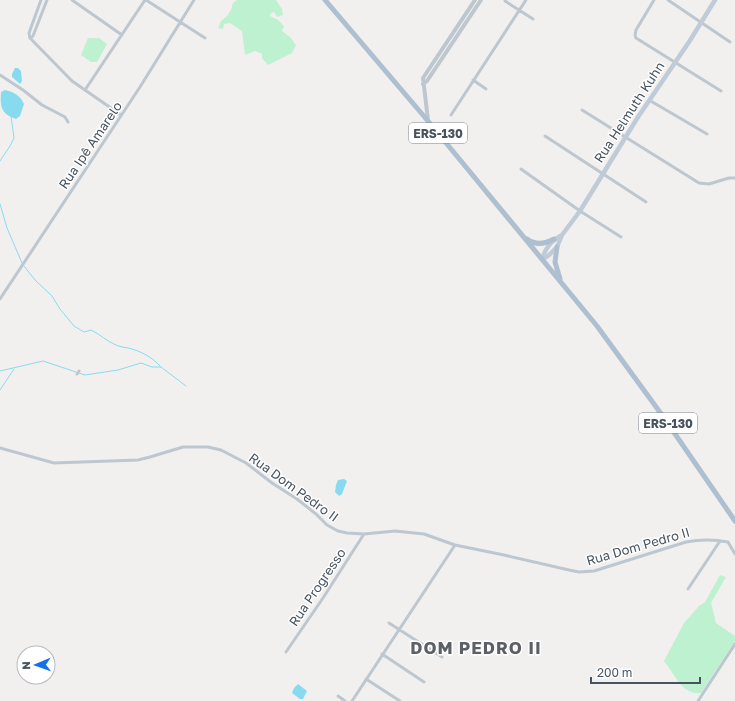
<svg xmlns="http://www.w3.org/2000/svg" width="735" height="701" font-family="'Golos Text',sans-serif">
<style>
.green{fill:#bdf1d0}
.water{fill:#88dbef}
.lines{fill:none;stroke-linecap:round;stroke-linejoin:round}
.stream{stroke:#88dbef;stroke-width:1}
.minor{stroke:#bdc7cf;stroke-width:3}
.tertiary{stroke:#bdc7cf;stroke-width:4}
.secondary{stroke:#bfcbd7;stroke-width:4.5}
.primary{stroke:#aebfcf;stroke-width:5}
.labels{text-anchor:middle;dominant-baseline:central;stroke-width:3;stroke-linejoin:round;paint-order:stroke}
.shield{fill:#fff;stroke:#7e878e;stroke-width:1}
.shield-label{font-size:12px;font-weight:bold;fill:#47535e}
.street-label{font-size:13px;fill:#47535e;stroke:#fff}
.district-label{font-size:17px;font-weight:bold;letter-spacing:1px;fill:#5c6065;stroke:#fff}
</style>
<rect width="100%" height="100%" fill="#f2efef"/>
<path class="green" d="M237 0H276L282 9 283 15 277 17 274 12 271 13 270 16 278 20 284 26 282 31 290 37 296 45 292 53 268 65 262 58V54L255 51 245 55 242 31 230 23 224 24 223 29 218 28 221 21 227 16 231 10 233 3Z
M88 38H99L107 44 97 62H91L81 55Z
M720 575 726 577 711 603 716 623 735 636V641L701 693C681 695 675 674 664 661L684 623 699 606 705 602Z"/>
<path class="water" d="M15 68H18L21 71 22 81 20 84 12 77V74Z
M5 90C14 92 20 95 24 104L20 116 16 119C1 113 0 108 1 92Z
M344 479 347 481 342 494 339 496 335 492 336 485 338 480Z
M298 684 307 691 303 699H300L292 693 294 688Z"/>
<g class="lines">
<path class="stream" d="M0 161 10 146 14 138 11 116
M0 204 7 228 22 263
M24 266 35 280 52 296 60 309 74 326 84 332 91 330C100 334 106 341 116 345 120 347 124 347 128 348 141 351 152 357 161 367
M0 371 43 361 76 372
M79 373 85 375 118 370 141 363 152 367H161L186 386
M0 390 14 369"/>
<path class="minor" d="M41 0 29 33 30 38 72 81 121 115
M72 0 122 35
M146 0 205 38
M654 0 636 30 635 35 636 38 721 91
M668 0 730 42
M505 1 533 19
M30 38 33 36 47 0
M0 75 23 90 42 105 65 117 68 122
M473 80 486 89
M85 90 145 0
M649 100 707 134
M582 110 699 183 709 184 729 178H735
M451 115 526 0
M545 136 646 202
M521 169 580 211 621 237
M0 299 140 87 194 0
M77 374 79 371
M0 448 54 463 138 460 150 457 183 447H208L221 450 246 463 272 483 297 499 316 514 327 525 338 531 347 533 364 534 395 531 424 534 455 545 504 555 569 570 579 572 594 571 686 542C701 539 713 539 728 542L735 554
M688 589 720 541
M389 623 442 657
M286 652 323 598 364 534
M382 654 424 682
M366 679 400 701
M338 696 345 701
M352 701 455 545
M698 701 735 644"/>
<path class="tertiary" d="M423 84 427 81 481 0
M428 120 423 78 475 0"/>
<path class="secondary" d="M542 259 548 256 557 247 562 235 580 211 638 117 689 42 715 0
M542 259C546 247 551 241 562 235"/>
<path class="primary" d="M325 0 428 121 597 326 662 415 735 521
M527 239C536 246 545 244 554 239
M557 247 555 262 560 279"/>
</g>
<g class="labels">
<g class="shield">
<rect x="409" y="123" width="58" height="20" rx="3"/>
<rect x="639" y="413" width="58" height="20" rx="3"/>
</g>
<g class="shield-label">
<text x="438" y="133">ERS-130</text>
<text x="668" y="423">ERS-130</text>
</g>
<g class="street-label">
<text transform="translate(629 112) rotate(-57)">Rua Helmuth Kuhn</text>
<text transform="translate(90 145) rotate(-56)">Rua Ipê Amarelo</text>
<text transform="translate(294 487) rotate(36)">Rua Dom Pedro II</text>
<text transform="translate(638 546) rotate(-16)">Rua Dom Pedro II</text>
<text transform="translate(317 587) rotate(-56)">Rua Progresso</text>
</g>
<g class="district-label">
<text x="476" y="647">DOM PEDRO II</text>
</g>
</g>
<g transform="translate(36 665) rotate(268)"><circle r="19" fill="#ffffff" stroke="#b5babf"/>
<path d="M0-3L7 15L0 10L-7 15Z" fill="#1372e9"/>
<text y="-6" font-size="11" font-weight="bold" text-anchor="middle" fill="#47535e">N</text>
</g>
<path d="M591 677v6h109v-6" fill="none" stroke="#47535e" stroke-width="2"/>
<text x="597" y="677" font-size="12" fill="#47535e" stroke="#ffffff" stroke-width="3" paint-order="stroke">200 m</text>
</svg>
